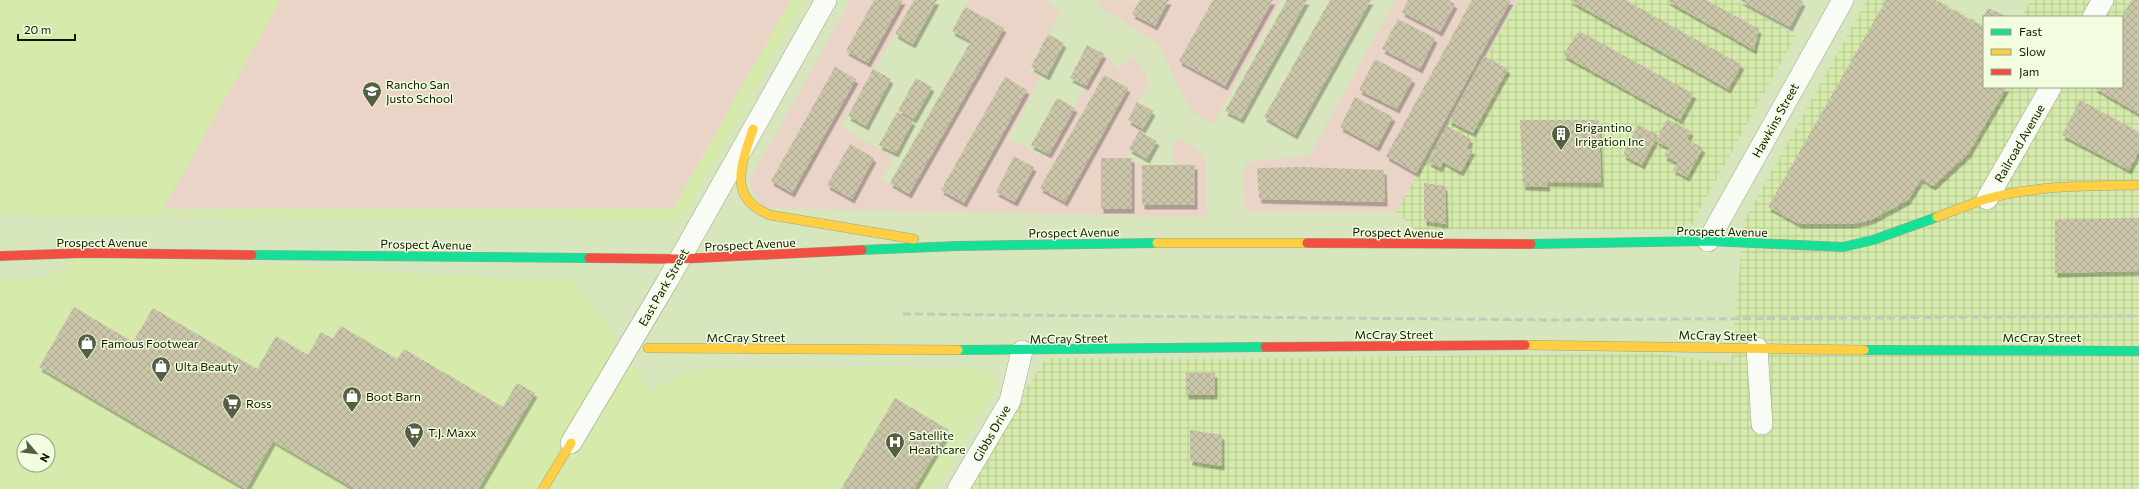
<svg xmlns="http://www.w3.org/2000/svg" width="2139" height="489" font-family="Commissioner,sans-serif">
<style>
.built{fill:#d5eaab;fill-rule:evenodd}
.industrial{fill:url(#industrial-grid)}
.green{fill:#ead3c7}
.building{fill:url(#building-cross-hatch);filter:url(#shadow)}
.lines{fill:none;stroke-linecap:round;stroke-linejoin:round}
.street-casing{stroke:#9ca687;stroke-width:22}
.fast-casing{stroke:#9ca687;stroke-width:10}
.slow-casing{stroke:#9ca687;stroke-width:10}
.jam-casing{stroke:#9ca687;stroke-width:10}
.street{stroke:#f9fbf5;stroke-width:21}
.fast{stroke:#16e098;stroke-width:9}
.slow{stroke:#ffcf43;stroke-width:9}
.jam{stroke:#f24e42;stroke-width:9}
.rail{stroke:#c4c9bd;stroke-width:3;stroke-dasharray:8 4;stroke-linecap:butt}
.labels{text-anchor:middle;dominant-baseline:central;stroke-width:3;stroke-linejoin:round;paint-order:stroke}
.poi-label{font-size:12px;fill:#0f1700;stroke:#f2fde0;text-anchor:start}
.street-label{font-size:12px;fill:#0f1700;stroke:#f2fde0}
</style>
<defs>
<pattern id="industrial-grid" width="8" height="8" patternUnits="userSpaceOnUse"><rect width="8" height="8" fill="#d5eaab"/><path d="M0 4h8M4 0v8" fill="none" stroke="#b6c891"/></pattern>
<pattern id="building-cross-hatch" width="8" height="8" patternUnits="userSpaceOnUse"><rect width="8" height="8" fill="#cbc6a9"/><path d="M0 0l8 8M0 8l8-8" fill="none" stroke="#ada990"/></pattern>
<filter id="shadow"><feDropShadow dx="2.5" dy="4.5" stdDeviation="0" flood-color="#0004"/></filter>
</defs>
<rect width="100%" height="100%" fill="#d8e6bd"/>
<path class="built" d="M0 0H805L681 220 0 215Z
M85 253 476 277 576 281 650 390 696 369H987L999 385 936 489H0V281L48 277ZM24 441H48V465H24Z"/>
<path class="industrial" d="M1519 0H1735L1796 35 1689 229 1415 230 1396 211Z
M1867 0H1939L1984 25V87H2122V17H2022L2031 0H2139V489H962L1046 358 1209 359 1652 353 1731 363 1744 221Z"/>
<path class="green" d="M281 0H791L673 208 163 209Z
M851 0H914L841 127 893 157 881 180 909 193 1003 29 965 7 969 0H1048L1060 14 1029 70 1041 77 1008 138 1046 158 1104 54 1119 69 1133 56 1146 73 1148 84 1128 120 1143 129 1141 133 1139 132 1125 158H1101V209H1132V161L1142 165V205H1195C1185 185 1165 160 1176 138L1197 148 1206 162 1207 217 768 208 761 207 749 181Z
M1282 0 1213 124 1192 111 1177 86 1168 62 1157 43 1100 7 1096 1Z
M1395 0H1517L1396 211H1245L1243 171 1248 162 1310 155Z"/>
<path class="building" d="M874 0H903L868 63 846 51Z
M914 0H937L913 44 895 34Z
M1140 0H1169L1155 26 1132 14Z
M1213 0H1273L1225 86 1179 61Z
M1287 0H1307L1241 119 1225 111Z
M1330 0H1371L1295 135 1264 117Z
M1408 0H1448L1455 4 1440 32 1402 12Z
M1472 0H1511L1416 173 1386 156Z
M1569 0H1625L1742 65 1728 89Z
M1666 0H1706L1759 29 1754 50Z
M1739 0H1800L1803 2 1790 27Z
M1886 0H1935L1984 27V87H2007L1968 154 1933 186 1921 179 1908 200 1871 220 1853 224H1799L1768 207Z
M2132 0H2139V114L2093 87H2122V16Z
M965 7 1004 28 909 194 890 183 971 41 952 31Z
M1988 8 2008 17H1983Z
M1398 19 1435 38 1420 69 1382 49Z
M1579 31 1694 94 1680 120 1563 55Z
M1048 34 1064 43 1047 76 1031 67Z
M1087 45 1104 54 1086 86 1070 78Z
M1484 56 1508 69 1473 133 1449 121Z
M1375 59 1413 79 1397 109 1359 90Z
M835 67 856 79 792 193 771 181Z
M873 69 891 79 866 126 848 116Z
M1104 75 1128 88 1065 202 1040 188Z
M1005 77 1027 90 964 203 941 190Z
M916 78 932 87 914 119 898 111Z
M1355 97 1393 117 1377 147 1340 127Z
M1057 98 1075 108 1049 154 1031 145Z
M2080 100 2139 132V151L2129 170 2062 135Z
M1137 102 1153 111 1143 129 1128 120Z
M897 112 913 121 896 153 879 145Z
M1667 119 1691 131 1687 139 1703 148 1687 177 1673 170 1677 162 1664 156 1669 148 1656 141Z
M1520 120H1599L1601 183 1547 182 1548 187 1523 186Z
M1638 125 1658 135 1642 165 1623 155Z
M1447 126 1471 139 1467 148 1473 150 1461 172 1443 162 1440 168 1428 162Z
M1139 131 1157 141 1147 159 1129 149Z
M850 144 874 158 852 199 827 185Z
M1014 156 1034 167 1015 202 996 192Z
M1101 158H1132V209H1101Z
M1142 165H1195V205H1142Z
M1301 167 1384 170 1385 202 1259 199 1257 168Z
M1424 183 1445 186 1446 224 1424 221Z
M2139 218V271L2055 273V219Z
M74 307 133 342 153 308 257 369 276 336 308 355 321 332 333 339 341 326 397 359 404 349 503 407 517 383 535 393 478 489H355L273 441 246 489 39 367Z
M1186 373H1215V395H1186Z
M895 398 949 430 914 489H841Z
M1190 430 1222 435V466L1190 461Z"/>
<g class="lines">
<defs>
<path id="street" d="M2093 17 2103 0
M1987 199 2051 87
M1708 241 1843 0
M1757 348 1762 424
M571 443 668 280 826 0
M958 489 1010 401 1022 351"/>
<path id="fast" d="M1531 244 1708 241 1843 247 1873 240 1937 217
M862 250 957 246 1157 243
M252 255 589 258
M958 350 1265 347
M1864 350 2139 351"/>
<path id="slow" d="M753 129C742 163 726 198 770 215L914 239
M1937 217C1953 211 1970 204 1986 199 2036 185 2088 186 2139 185
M1157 243H1307
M1525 345 1864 350
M648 348 958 350
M543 489 571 443"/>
<path id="jam" d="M1307 243 1531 244
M0 256 85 253 252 255
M589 258 679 259 862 250
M1265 347 1525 345"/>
</defs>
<use href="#street" class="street-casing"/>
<use href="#fast" class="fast-casing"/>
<use href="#slow" class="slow-casing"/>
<use href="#jam" class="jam-casing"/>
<use href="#street" class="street"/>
<use href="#fast" class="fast"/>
<use href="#slow" class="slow"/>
<use href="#jam" class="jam"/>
<path class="rail" d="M903 314 1555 320 2139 316"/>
</g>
<defs>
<symbol id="school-pin" viewBox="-11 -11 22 30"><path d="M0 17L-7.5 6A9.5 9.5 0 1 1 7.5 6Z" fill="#555f42" stroke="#f2fde0"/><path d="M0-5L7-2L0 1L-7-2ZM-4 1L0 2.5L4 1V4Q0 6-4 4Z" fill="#fff"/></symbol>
<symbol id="building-pin" viewBox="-11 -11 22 30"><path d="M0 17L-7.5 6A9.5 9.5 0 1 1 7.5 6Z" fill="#555f42" stroke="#f2fde0"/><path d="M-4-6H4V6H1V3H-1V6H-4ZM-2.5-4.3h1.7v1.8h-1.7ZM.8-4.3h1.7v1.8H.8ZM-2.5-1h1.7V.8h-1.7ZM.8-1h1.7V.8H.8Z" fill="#fff"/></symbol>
<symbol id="shop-pin" viewBox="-11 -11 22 30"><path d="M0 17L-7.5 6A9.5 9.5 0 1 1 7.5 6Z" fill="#555f42" stroke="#f2fde0"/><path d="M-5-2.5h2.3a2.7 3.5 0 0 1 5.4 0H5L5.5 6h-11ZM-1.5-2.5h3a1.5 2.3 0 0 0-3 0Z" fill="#fff"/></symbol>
<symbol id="supermarket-pin" viewBox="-11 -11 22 30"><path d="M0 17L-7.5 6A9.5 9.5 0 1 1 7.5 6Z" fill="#555f42" stroke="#f2fde0"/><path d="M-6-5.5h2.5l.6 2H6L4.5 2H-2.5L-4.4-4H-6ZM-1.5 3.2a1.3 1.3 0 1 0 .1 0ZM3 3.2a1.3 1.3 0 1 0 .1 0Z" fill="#fff"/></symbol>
<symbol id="hospital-pin" viewBox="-11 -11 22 30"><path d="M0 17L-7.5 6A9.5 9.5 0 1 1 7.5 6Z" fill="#555f42" stroke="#f2fde0"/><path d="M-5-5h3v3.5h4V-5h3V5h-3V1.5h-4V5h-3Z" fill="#fff"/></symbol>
</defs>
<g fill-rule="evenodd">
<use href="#school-pin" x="361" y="80" width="22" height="30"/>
<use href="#building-pin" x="1550" y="123" width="22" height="30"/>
<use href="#shop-pin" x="76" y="332" width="22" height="30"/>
<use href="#shop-pin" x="150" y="355" width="22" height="30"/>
<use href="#shop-pin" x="341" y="385" width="22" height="30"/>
<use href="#supermarket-pin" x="221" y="392" width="22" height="30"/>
<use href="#supermarket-pin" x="403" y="421" width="22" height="30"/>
<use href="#hospital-pin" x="884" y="431" width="22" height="30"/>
</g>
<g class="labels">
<g class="poi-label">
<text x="386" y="84">Rancho San<tspan x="386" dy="14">Justo School</tspan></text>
<text x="1575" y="127">Brigantino<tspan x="1575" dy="14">Irrigation Inc</tspan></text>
<text x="101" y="343">Famous Footwear</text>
<text x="175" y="366">Ulta Beauty</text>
<text x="366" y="396">Boot Barn</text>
<text x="246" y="403">Ross</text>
<text x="428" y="432">T.J. Maxx</text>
<text x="909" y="435">Satellite<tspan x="909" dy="14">Heathcare</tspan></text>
</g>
<g class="street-label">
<text transform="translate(1775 120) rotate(-61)">Hawkins Street</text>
<text transform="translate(2019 143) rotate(-60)">Railroad Avenue</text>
<text transform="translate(1722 231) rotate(1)">Prospect Avenue</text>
<text transform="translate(1074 232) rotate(-1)">Prospect Avenue</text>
<text transform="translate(1398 232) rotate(1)">Prospect Avenue</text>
<text x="102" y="242">Prospect Avenue</text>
<text transform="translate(426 244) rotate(1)">Prospect Avenue</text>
<text transform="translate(750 244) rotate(-3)">Prospect Avenue</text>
<text transform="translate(663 287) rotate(-60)">East Park Street</text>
<text x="1394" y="334">McCray Street</text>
<text transform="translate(1718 335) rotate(1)">McCray Street</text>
<text x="746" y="337">McCray Street</text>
<text x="2042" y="337">McCray Street</text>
<text transform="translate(1069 338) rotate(-1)">McCray Street</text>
<text transform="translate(991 433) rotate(-60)">Gibbs Drive</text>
</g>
</g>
<rect x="1983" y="16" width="140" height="72" fill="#f2fde0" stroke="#97a186"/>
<rect x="1991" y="29" width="20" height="6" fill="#16e098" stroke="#97a186"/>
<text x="2019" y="36" font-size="12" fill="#0f1700">Fast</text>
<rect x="1991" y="49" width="20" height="6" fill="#ffcf43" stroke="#97a186"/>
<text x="2019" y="56" font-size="12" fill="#0f1700">Slow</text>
<rect x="1991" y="69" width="20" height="6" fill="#f24e42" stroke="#97a186"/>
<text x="2019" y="76" font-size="12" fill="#0f1700">Jam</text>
<g transform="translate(36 453) rotate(118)"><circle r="19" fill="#f2fde0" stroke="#97a186"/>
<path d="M0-3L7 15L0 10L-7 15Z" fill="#555f42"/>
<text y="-6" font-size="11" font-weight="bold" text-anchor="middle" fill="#0f1700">N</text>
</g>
<path d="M18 34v6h57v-6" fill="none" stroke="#0f1700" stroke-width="2"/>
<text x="24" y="34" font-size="12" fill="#0f1700" stroke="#f2fde0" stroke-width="3" paint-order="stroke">20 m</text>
</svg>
